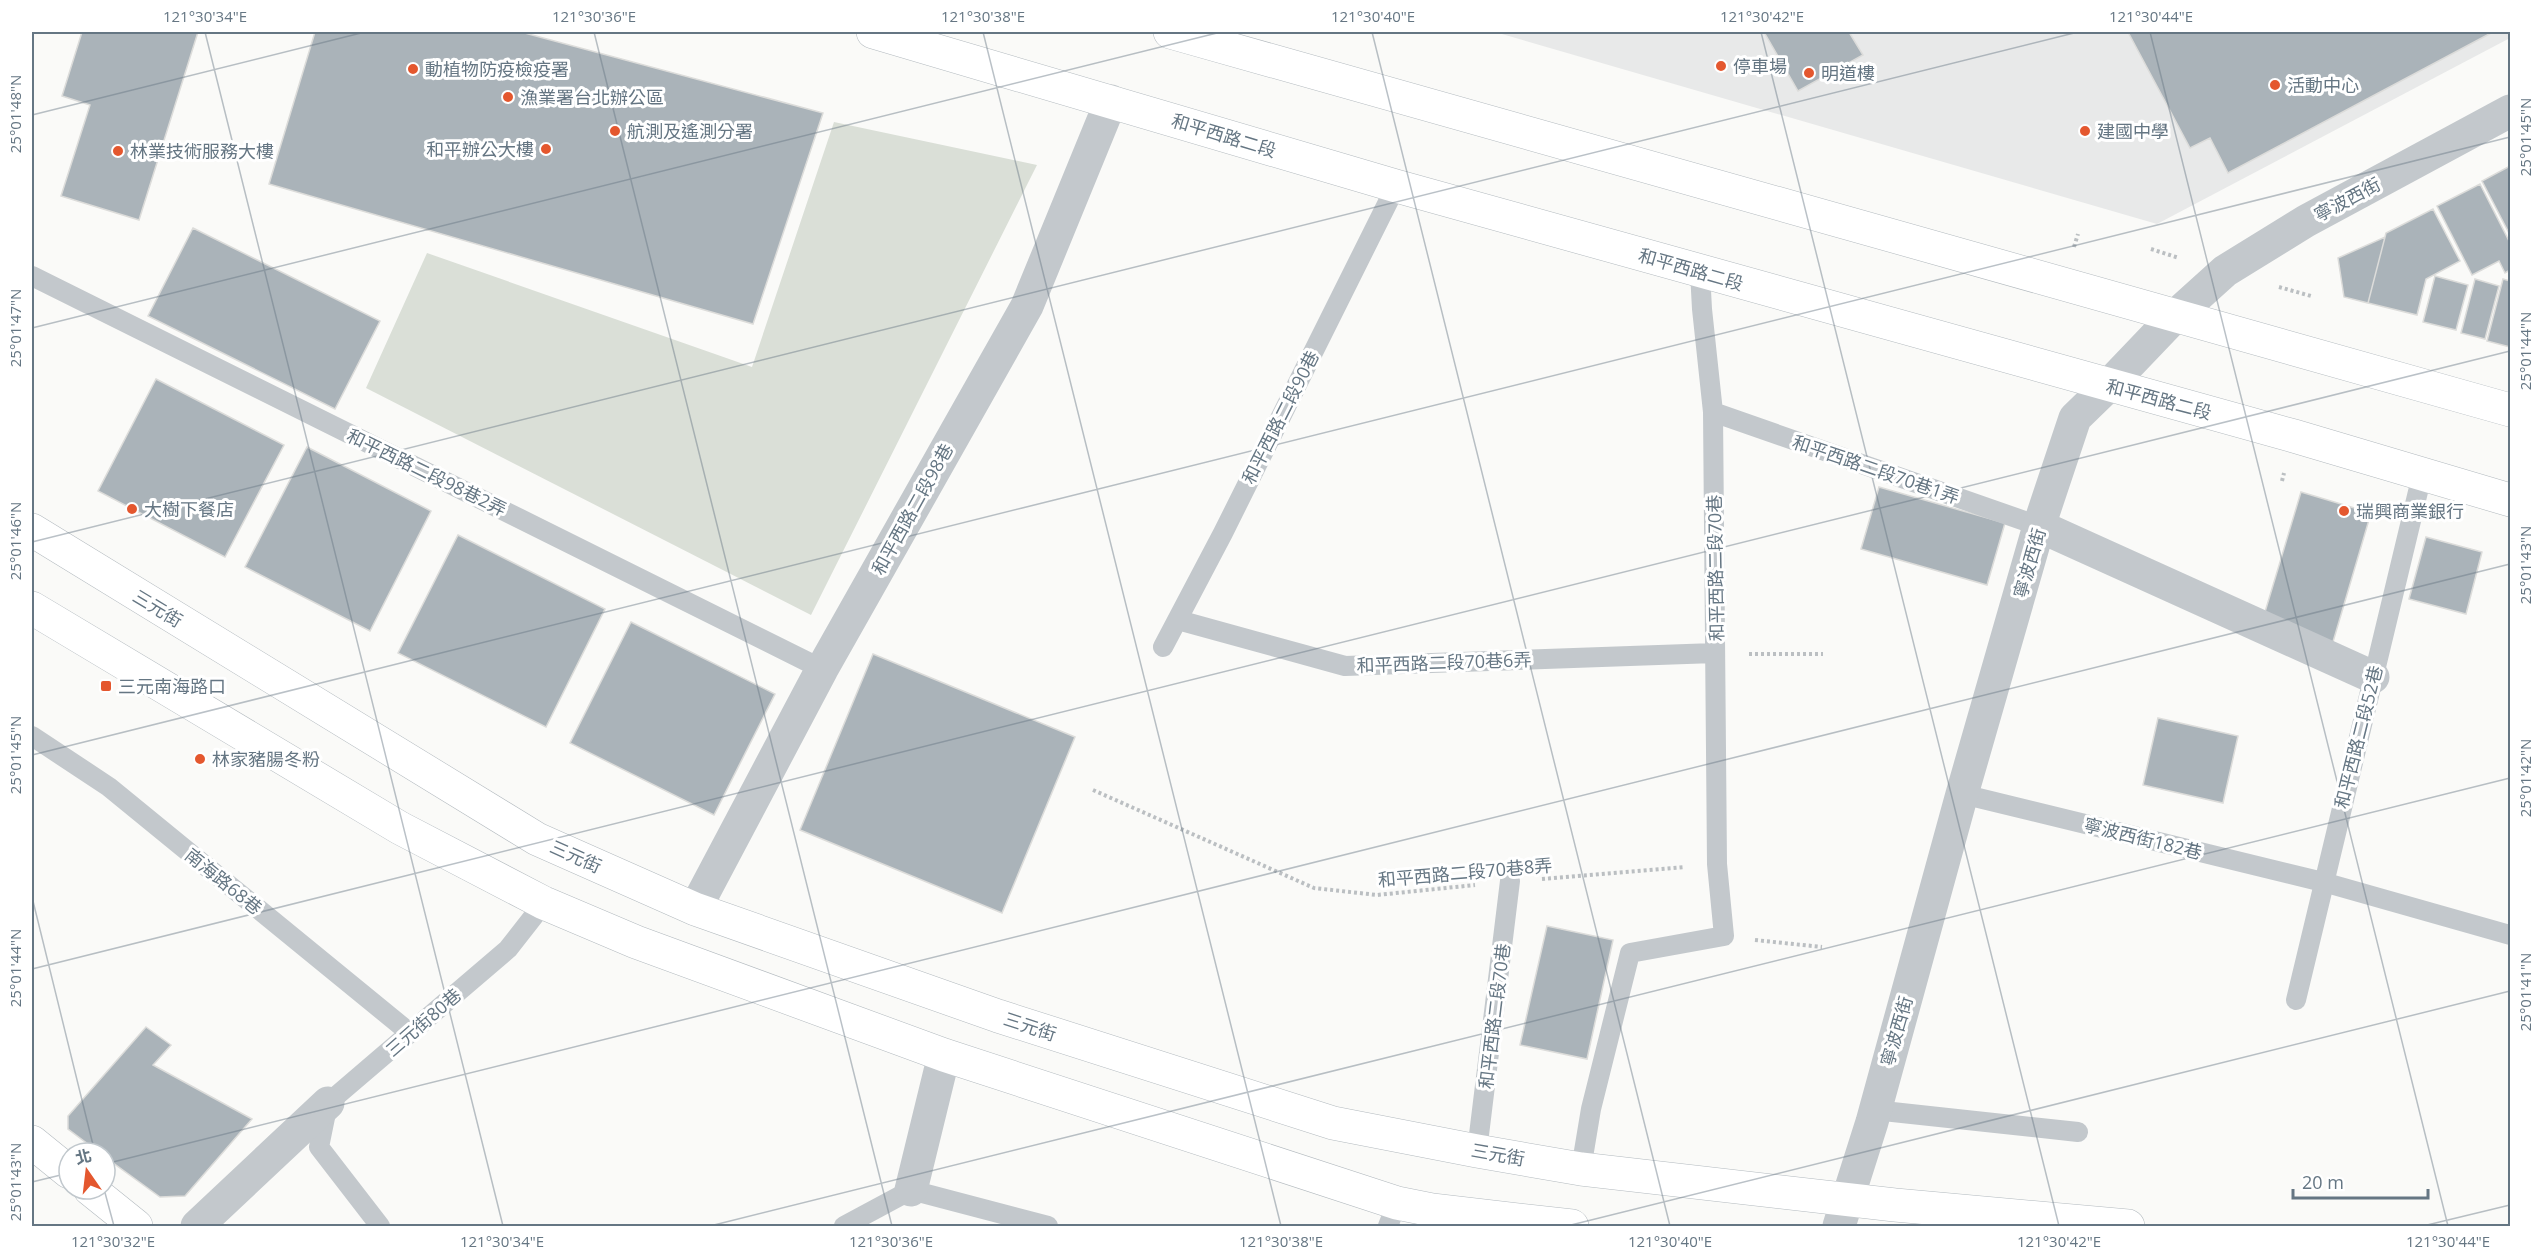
<svg xmlns="http://www.w3.org/2000/svg" width="2542" height="1258" font-family="'Open Sans','Noto Sans TC',sans-serif">
<style>
.built{fill:#e8e9e9}
.green{fill:#dadfd7}
.building{fill:#aab3b9;stroke:#dcdcda;stroke-width:1.5}
.lines{fill:none;stroke-linecap:round;stroke-linejoin:round}
.secondary-casing{stroke:#b3babf;stroke-width:34}
.path{stroke:#bbbfc2;stroke-width:4;stroke-dasharray:3 3;stroke-linecap:butt}
.lane{stroke:#c3c8cc;stroke-width:20}
.street{stroke:#c3c8cc;stroke-width:33}
.secondary{stroke:#fff;stroke-width:33}
.ticks{fill:none;stroke:#657683;stroke-width:1.5;stroke-opacity:0.45}
.poi-dot{fill:#e4572e;stroke:#fff;stroke-width:2}
.labels{text-anchor:middle;dominant-baseline:central;stroke-width:6;stroke-linejoin:round;paint-order:stroke}
.poi-label{font-size:18px;fill:#657683;stroke:#fff;text-anchor:start}
.street-label{font-size:18px;fill:#657683;stroke:#fff}
.neatline{fill:none;stroke:#657683;stroke-width:2}
.ticks-label{font-size:15px;text-anchor:middle;fill:#657683}
</style>
<rect width="100%" height="100%" fill="#fafaf8"/>
<path class="built" d="M1495 32H2510V38L2157 224Z"/>
<path class="green" d="M834 122 1037 165 811 615 366 388 427 253 752 367Z"/>
<path class="building" d="M82 32H198L139 220 61 196 90 105 62 96Z
M315 32H521L823 113 753 324 269 184Z
M1764 32H1849L1863 55 1798 91Z
M2128 32H2493L2228 173 2210 138 2190 148Z
M2510 166V235L2482 181Z
M2480 184 2510 243V270L2505 273 2499 261 2472 275 2437 206Z
M2433 209 2460 261 2426 279 2417 315 2368 303 2386 233Z
M193 228 380 321 335 409 148 316Z
M2385 237 2368 303 2344 297 2338 258Z
M2435 276 2468 285 2456 330 2423 322Z
M2475 279 2499 286 2485 339 2461 333Z
M2503 279 2510 281V347L2487 341Z
M156 379 284 445 225 557 98 491Z
M307 447 431 511 370 631 245 567Z
M1879 487 2005 523 1987 585 1861 549Z
M2301 492 2371 513 2330 652 2259 632Z
M458 535 605 609 546 727 398 653Z
M2426 537 2482 552 2466 614 2409 599Z
M631 622 775 694 714 815 570 743Z
M873 654 1075 737 1002 913 800 830Z
M2158 718 2238 736 2223 803 2143 785Z
M1547 926 1613 940 1587 1059 1520 1045Z
M146 1027 171 1045 153 1065 252 1119 185 1196 160 1197 105 1157V1153H100L68 1129V1116Z"/>
<g class="lines">
<defs>
<path id="secondary" d="M873 32 1396 186 2294 436 2510 500
M1170 32C1617 158 2063 287 2510 410
M32 530 537 839 695 909 998 1016 1333 1123 1477 1151 1581 1169 1895 1205 2128 1226
M32 608 400 828 544 903 636 942 944 1055 1397 1203 1432 1210 1572 1226
M32 1142 69 1172
M90 1189 136 1226"/>
</defs>
<use href="#secondary" class="secondary-casing"/>
<path class="path" d="M2074 247 2078 234
M2151 249 2179 258
M2279 287 2311 296
M2282 481 2284 473
M1749 654H1823
M1093 790 1314 888 1377 895 1475 885
M1542 879 1685 867
M1755 940 1822 947"/>
<path class="lane" d="M32 276 822 669
M1713 412 2039 526
M1178 620 1345 666 1715 653
M1163 647 1223 533 1396 186
M32 736 109 787 410 1033
M1962 794 2323 882 2510 935
M2296 1000 2422 475
M1874 1110 2078 1132
M1477 1151 1510 881
M1581 1169 1591 1109 1630 953 1724 936 1717 864 1713 412 1702 309 1700 272
M380 1226 319 1147 328 1103 508 949 544 903
M844 1226 911 1190 1048 1226
M1388 1226 1397 1203"/>
<path class="street" d="M2039 526 2373 677
M695 909 822 669 1027 306 1111 101
M911 1190 944 1055
M197 1226 328 1103
M1839 1226 1872 1122 1962 794 2039 526 2075 418 2109 385 2174 317 2225 271 2306 221 2510 111"/>
<use href="#secondary" class="secondary"/>
</g>
<path class="ticks" d="M205 32 503 1226M594 32 892 1226M983 32 1281 1226M1372 32 1670 1226M1761 32 2059 1226M2150 32 2448 1226M32 115 365 32M32 328 1221 32M32 542 2078 32M32 755 2510 137M32 897 95 1153M32 969 2510 351M105 1164 2510 564M32 1182 69 1173M104 1189 114 1226M710 1226 2510 778M1567 1226 2510 991M2423 1226 2510 1205"/>
<g class="poi-dot">
<circle cx="1721" cy="66" r="6"/>
<circle cx="413" cy="69" r="6"/>
<circle cx="1809" cy="73" r="6"/>
<circle cx="2275" cy="85" r="6"/>
<circle cx="508" cy="97" r="6"/>
<circle cx="615" cy="131" r="6"/>
<circle cx="2085" cy="131" r="6"/>
<circle cx="546" cy="149" r="6"/>
<circle cx="118" cy="151" r="6"/>
<circle cx="132" cy="509" r="6"/>
<circle cx="2344" cy="511" r="6"/>
<rect x="100" y="680" width="12" height="12" rx="3"/>
<circle cx="200" cy="759" r="6"/>
</g>
<g class="labels">
<g class="poi-label">
<text x="1733" y="66">停車場</text>
<text x="425" y="69">動植物防疫檢疫署</text>
<text x="1821" y="73">明道樓</text>
<text x="2287" y="85">活動中心</text>
<text x="520" y="97">漁業署台北辦公區</text>
<text x="627" y="131">航測及遙測分署</text>
<text x="2097" y="131">建國中學</text>
<text x="534" y="149" text-anchor="end">和平辦公大樓</text>
<text x="130" y="151">林業技術服務大樓</text>
<text x="144" y="509">大樹下餐店</text>
<text x="2356" y="511">瑞興商業銀行</text>
<text x="118" y="686">三元南海路口</text>
<text x="212" y="759">林家豬腸冬粉</text>
</g>
<g class="street-label">
<text transform="translate(1224 135) rotate(17)">和平西路二段</text>
<text transform="translate(2347 199) rotate(-28)">寧波西街</text>
<text transform="translate(1691 269) rotate(16)">和平西路二段</text>
<text transform="translate(2159 399) rotate(15)">和平西路二段</text>
<text transform="translate(1280 417) rotate(-63)">和平西路二段90巷</text>
<text transform="translate(1876 469) rotate(19)">和平西路二段70巷1弄</text>
<text transform="translate(427 472) rotate(26)">和平西路二段98巷2弄</text>
<text transform="translate(912 509) rotate(-61)">和平西路二段98巷</text>
<text transform="translate(2029 563) rotate(-74)">寧波西街</text>
<text transform="translate(1715 568) rotate(-91)">和平西路二段70巷</text>
<text transform="translate(158 608) rotate(31)">三元街</text>
<text transform="translate(1444 662) rotate(-2)">和平西路二段70巷6弄</text>
<text transform="translate(2358 737) rotate(-76)">和平西路二段52巷</text>
<text transform="translate(2143 838) rotate(14)">寧波西街182巷</text>
<text transform="translate(576 856) rotate(24)">三元街</text>
<text transform="translate(1465 872) rotate(-5)">和平西路二段70巷8弄</text>
<text transform="translate(224 881) rotate(39)">南海路68巷</text>
<text transform="translate(1494 1016) rotate(-83)">和平西路二段70巷</text>
<text transform="translate(423 1022) rotate(-41)">三元街80巷</text>
<text transform="translate(1030 1026) rotate(18)">三元街</text>
<text transform="translate(1896 1031) rotate(-74)">寧波西街</text>
<text transform="translate(1498 1154) rotate(10)">三元街</text>
</g>
</g>
<rect width="2542" height="1258" fill="none" stroke="#ffffff" stroke-width="66"/>
<g transform="translate(87 1171) rotate(346)"><circle r="28" fill="#ffffff" stroke="#c1c8cd" stroke-width="1.5"/>
<path d="M0-4.5L10 22L0 15L-10 22Z" fill="#e4572e"/>
<text y="-9" font-size="16" font-weight="bold" text-anchor="middle" fill="#657683">北</text>
</g>
<path d="M2293 1189v9h135v-9" fill="none" stroke="#657683" stroke-width="3"/>
<text x="2302" y="1189" font-size="18" fill="#657683" stroke="#ffffff" stroke-width="4.5" paint-order="stroke">20 m</text>
<rect x="33" y="33" width="2476" height="1192" class="neatline"/>
<g class="ticks-label">
<text x="205" y="22">121°30'34"E</text>
<text x="594" y="22">121°30'36"E</text>
<text x="983" y="22">121°30'38"E</text>
<text x="1373" y="22">121°30'40"E</text>
<text x="1762" y="22">121°30'42"E</text>
<text x="2151" y="22">121°30'44"E</text>
<text transform="translate(16 114) rotate(-90)" y="5">25°01'48"N</text>
<text transform="translate(2526 137) rotate(-90)" y="5">25°01'45"N</text>
<text transform="translate(16 328) rotate(-90)" y="5">25°01'47"N</text>
<text transform="translate(2526 351) rotate(-90)" y="5">25°01'44"N</text>
<text transform="translate(16 541) rotate(-90)" y="5">25°01'46"N</text>
<text transform="translate(2526 565) rotate(-90)" y="5">25°01'43"N</text>
<text transform="translate(16 755) rotate(-90)" y="5">25°01'45"N</text>
<text transform="translate(2526 778) rotate(-90)" y="5">25°01'42"N</text>
<text transform="translate(16 968) rotate(-90)" y="5">25°01'44"N</text>
<text transform="translate(2526 992) rotate(-90)" y="5">25°01'41"N</text>
<text transform="translate(16 1182) rotate(-90)" y="5">25°01'43"N</text>
<text x="113" y="1247">121°30'32"E</text>
<text x="502" y="1247">121°30'34"E</text>
<text x="891" y="1247">121°30'36"E</text>
<text x="1281" y="1247">121°30'38"E</text>
<text x="1670" y="1247">121°30'40"E</text>
<text x="2059" y="1247">121°30'42"E</text>
<text x="2448" y="1247">121°30'44"E</text>
</g>
</svg>
